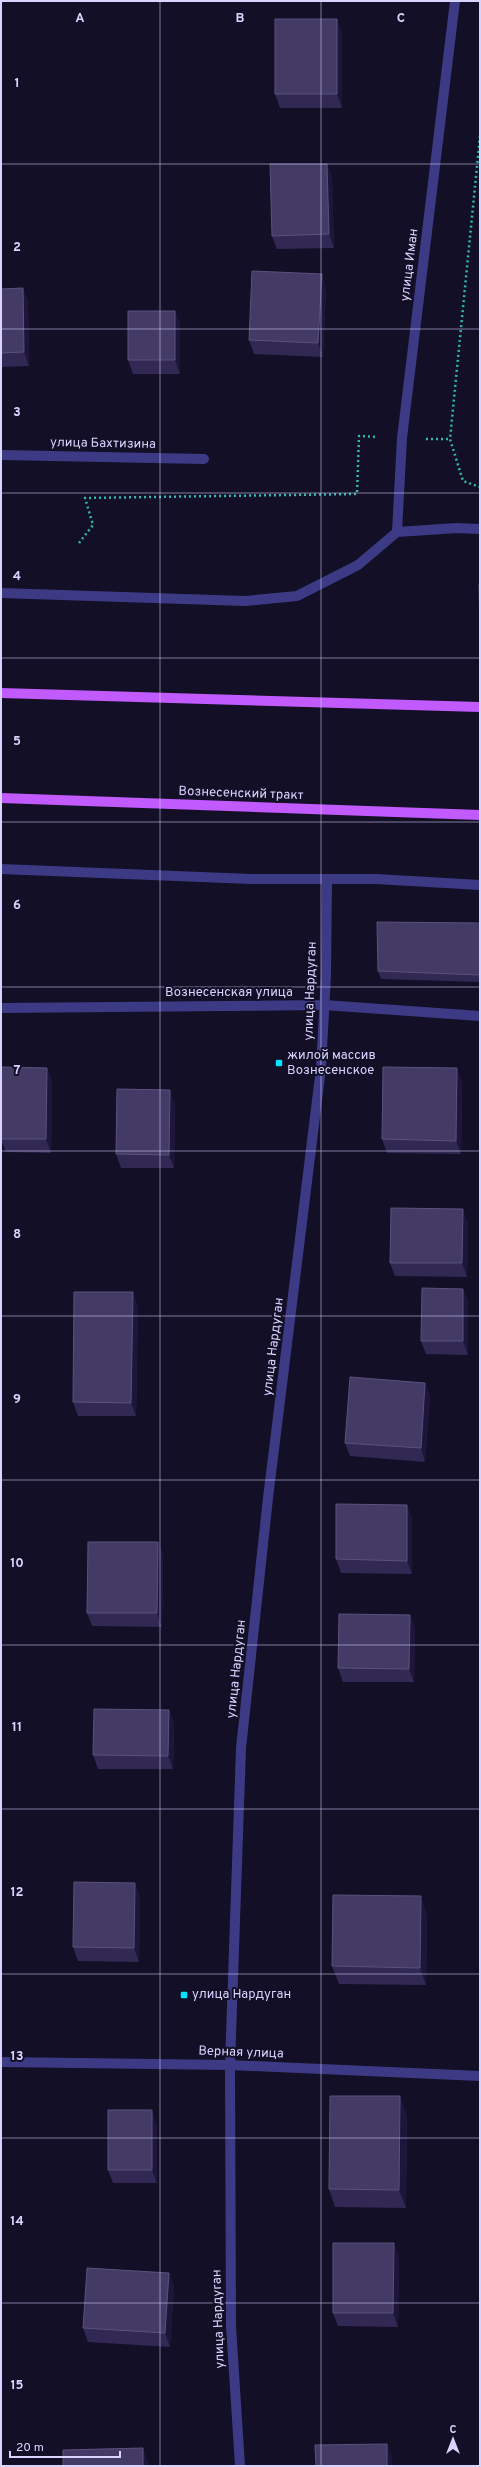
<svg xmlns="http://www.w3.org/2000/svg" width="481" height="2467" font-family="Overpass,sans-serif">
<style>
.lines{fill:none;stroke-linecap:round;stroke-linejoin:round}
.path{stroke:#2fb8b0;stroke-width:2.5;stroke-dasharray:2 3;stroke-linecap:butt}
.minor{stroke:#3d3a85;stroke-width:10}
.major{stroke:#c25bff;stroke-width:10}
.wall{fill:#312854}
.shaded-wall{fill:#1d163a}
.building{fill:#433a66;stroke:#5a527e}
.grid{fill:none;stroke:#d9d4ff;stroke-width:1;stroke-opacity:0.55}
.poi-dot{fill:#00e5ff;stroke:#130f26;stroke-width:1.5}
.labels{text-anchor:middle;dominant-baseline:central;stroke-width:4;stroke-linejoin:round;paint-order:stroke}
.street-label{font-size:13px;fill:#d9d4ff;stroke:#130f26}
.poi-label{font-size:13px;fill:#d9d4ff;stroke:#130f26;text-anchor:start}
.grid-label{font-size:13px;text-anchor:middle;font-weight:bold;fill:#d9d4ff;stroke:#130f26;stroke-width:4;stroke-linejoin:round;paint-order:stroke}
</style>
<rect width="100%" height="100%" fill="#130f26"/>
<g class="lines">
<path class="path" d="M480 136 450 439 463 481 480 487
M426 439H450
M79 543 93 525 85 498 357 494 359 436 377 437"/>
<path class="minor" d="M1 455 204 459
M397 532 402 438 455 1
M1 593 245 601 297 596 358 565 397 532 457 528 480 529
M1 869 251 879H376L480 885
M1 1008 324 1005 480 1016
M1 2062 230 2065 480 2076
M240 2466 231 2326 230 2065 241 1748 268 1498 321 1068 326 975 327 879"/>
<path class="major" d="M1 693 480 707
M1 798 480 815"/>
</g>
<path class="wall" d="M342 32V108H280L275 94Z
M327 164 332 177 334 248 277 249 272 236Z
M326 287 323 357 254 354 249 340Z
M23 288 28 302 29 366 1 367V289Z
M175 311 180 324V374H133L128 360Z
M480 923V982L381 979 378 971Z
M1 1067 47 1068 52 1081 51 1153 6 1152 1 1140Z
M462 1082 461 1154 387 1153 382 1139Z
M175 1103 174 1168H121L116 1154Z
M468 1223 467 1277 395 1276 390 1263Z
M463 1289 468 1302V1355L426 1354 421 1341Z
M138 1306 136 1416H78L73 1402Z
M425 1383 430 1396 425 1462 350 1456 345 1443Z
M407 1505 412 1519V1574L341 1573 336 1559Z
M158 1542 163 1556 162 1627 92 1626 87 1613Z
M410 1615 415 1628 414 1682H343L338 1668Z
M169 1710 174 1723 173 1769H98L93 1755Z
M140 1896 139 1962 78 1961 73 1947Z
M427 1914 426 1985 339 1984 332 1966Z
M407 2114 406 2208 335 2207 329 2189Z
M157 2124V2183H113L108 2170Z
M394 2243 399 2257 398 2327 338 2326 333 2313Z
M169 2273 174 2287 170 2347 88 2342 83 2328Z"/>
<path class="shaded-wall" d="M337 19 342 32V108L337 94Z
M327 164 332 177 334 248 329 234Z
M322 274 326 287 323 357 318 343Z
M23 288 28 302 29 366 24 352Z
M175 311 180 324V374L175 360Z
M47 1068 52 1081 51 1153 46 1139Z
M457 1068 462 1082 461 1154 456 1141Z
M170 1090 175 1103 174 1168 169 1155Z
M463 1209 468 1223 467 1277 462 1263Z
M463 1289 468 1302V1355L463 1341Z
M133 1292 138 1306 136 1416 131 1403Z
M425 1383 430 1396 425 1462 421 1448Z
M407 1505 412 1519V1574L407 1561Z
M158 1542 163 1556 162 1627 157 1613Z
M410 1615 415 1628 414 1682 409 1669Z
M169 1710 174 1723 173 1769 168 1756Z
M135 1883 140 1896 139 1962 134 1948Z
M421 1896 427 1914 426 1985 420 1968Z
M400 2096 407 2114 406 2208 399 2190Z
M152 2110 157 2124V2183L152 2170Z
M394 2243 399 2257 398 2327 393 2313Z
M169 2273 174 2287 170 2347 165 2333Z
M387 2444 392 2457V2466H387Z
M143 2448 149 2466H143Z"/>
<path class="building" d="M275 19H337V94H275Z
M270 164H327L329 234 272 236Z
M252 271 322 274 318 343 249 340Z
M23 288 24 352 1 353V289Z
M128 311H175V360H128Z
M479 584H480V634Z
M377 922 480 923V975L378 971Z
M1 1067 47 1068 46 1139H1Z
M383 1067 457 1068 456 1141 382 1139Z
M117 1089 170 1090 169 1155 116 1154Z
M391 1208 463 1209 462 1263H390Z
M422 1288 463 1289V1341H421Z
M74 1292H133L131 1403 73 1402Z
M350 1377 425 1383 421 1448 345 1443Z
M336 1504 407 1505V1561L336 1559Z
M88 1542H158L157 1613H87Z
M339 1614 410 1615 409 1669 338 1668Z
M94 1709 169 1710 168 1756 93 1755Z
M74 1882 135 1883 134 1948 73 1947Z
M333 1895 421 1896 420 1968 332 1966Z
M330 2096H400L399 2190 329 2189Z
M108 2110H152V2170H108Z
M333 2243H394L393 2313H333Z
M87 2268 169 2273 165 2333 83 2328Z
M387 2444V2466H316L315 2445Z
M143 2448V2466H63V2450Z"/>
<path class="grid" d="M160 1V2466M321 1V2466M1 164H480M1 329H480M1 493H480M1 658H480M1 822H480M1 987H480M1 1151H480M1 1316H480M1 1480H480M1 1645H480M1 1809H480M1 1974H480M1 2138H480M1 2303H480"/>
<g class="poi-dot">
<rect x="275" y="1059" width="8" height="8" rx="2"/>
<rect x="180" y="1991" width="8" height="8" rx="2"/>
</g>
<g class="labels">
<g class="street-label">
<text transform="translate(410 265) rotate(-83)">улица Иман</text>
<text transform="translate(103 444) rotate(1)">улица Бахтизина</text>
<text transform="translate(241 794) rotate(2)">Вознесенский тракт</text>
<text transform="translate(311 991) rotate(-88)">улица Нардуган</text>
<text x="229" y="993">Вознесенская улица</text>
<text transform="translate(274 1347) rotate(-83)">улица Нардуган</text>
<text transform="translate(237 1669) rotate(-84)">улица Нардуган</text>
<text transform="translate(241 2053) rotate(2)">Верная улица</text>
<text transform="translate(219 2319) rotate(-92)">улица Нардуган</text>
</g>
<g class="poi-label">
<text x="287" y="1056">жилой массив<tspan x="287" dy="15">Вознесенское</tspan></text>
<text x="192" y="1995">улица Нардуган</text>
</g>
</g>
<g class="grid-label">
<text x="80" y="22">A</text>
<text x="240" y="22">B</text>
<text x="401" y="22">C</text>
<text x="17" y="87">1</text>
<text x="17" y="251">2</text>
<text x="17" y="416">3</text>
<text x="17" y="580">4</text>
<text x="17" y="745">5</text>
<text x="17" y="909">6</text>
<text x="17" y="1074">7</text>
<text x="17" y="1238">8</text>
<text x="17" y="1403">9</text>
<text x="17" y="1567">10</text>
<text x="17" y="1731">11</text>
<text x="17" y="1896">12</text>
<text x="17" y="2060">13</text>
<text x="17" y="2225">14</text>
<text x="17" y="2389">15</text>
</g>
<rect width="481" height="2467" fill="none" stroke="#d9d4ff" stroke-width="4"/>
<g transform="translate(453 2439)" stroke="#130f26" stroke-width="3" paint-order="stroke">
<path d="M0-3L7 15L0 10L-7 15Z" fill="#d9d4ff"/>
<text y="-6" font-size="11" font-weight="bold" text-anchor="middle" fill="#d9d4ff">С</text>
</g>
<path d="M10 2451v6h110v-6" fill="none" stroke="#d9d4ff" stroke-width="2"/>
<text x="16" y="2451" font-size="12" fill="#d9d4ff" stroke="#130f26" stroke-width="3" paint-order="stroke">20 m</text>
</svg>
